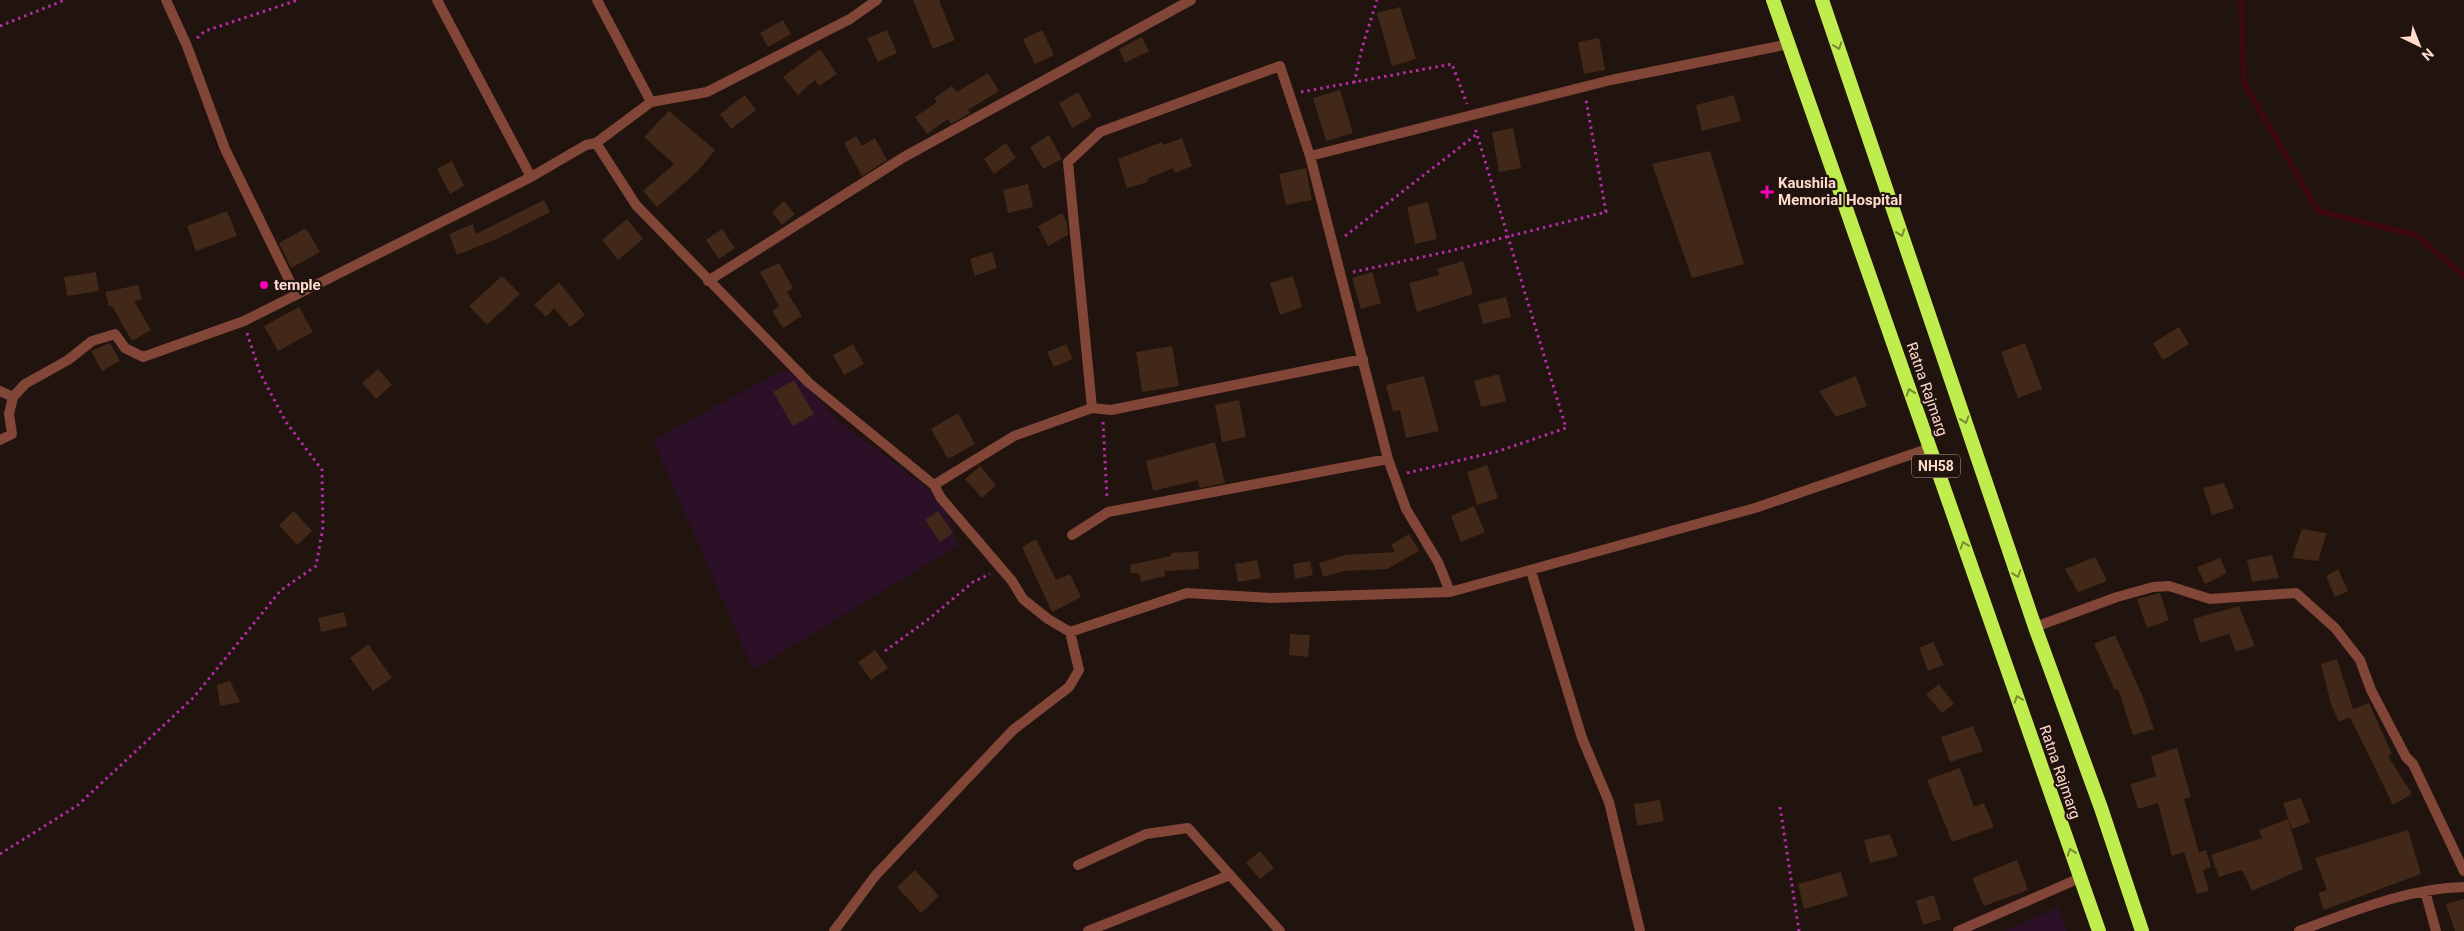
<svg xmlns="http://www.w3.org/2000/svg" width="2464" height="931" font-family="Roboto,sans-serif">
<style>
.green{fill:#2b1027}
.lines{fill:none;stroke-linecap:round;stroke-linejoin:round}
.stream{stroke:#3e0813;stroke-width:5.5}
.building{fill:#422818}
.path{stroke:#b42ca6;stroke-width:3;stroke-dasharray:2.5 4;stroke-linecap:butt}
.minor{stroke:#814637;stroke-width:10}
.trunk{stroke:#c0ed4e;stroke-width:14}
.oneway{stroke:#788b31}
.poi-dot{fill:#f800b7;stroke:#21130d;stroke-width:2}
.labels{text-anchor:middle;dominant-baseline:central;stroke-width:4.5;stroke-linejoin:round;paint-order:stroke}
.shield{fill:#21130d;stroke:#bc9e93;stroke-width:1}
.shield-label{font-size:14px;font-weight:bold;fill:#ffdacd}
.poi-label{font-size:15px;font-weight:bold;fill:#ffdacd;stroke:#21130d;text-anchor:start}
.street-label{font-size:15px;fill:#ffdacd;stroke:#21130d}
</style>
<rect width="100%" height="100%" fill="#21130d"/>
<path class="green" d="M783 370 797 376 839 421 941 498 959 545 753 670 653 440Z
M2058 907 2067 931H2005Z"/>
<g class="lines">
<path class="stream" d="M2241 0 2244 83 2318 211 2416 235 2464 276"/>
</g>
<path class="building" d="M913 0H939L955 40 933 49Z
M1400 7 1416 59 1392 66 1377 13Z
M783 20 791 34 768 47 760 33Z
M887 30 897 53 878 62 867 38Z
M1042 30 1054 55 1035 64 1023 39Z
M1142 37 1149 51 1125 63 1119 49Z
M1599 38 1605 70 1584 74 1578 42Z
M820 49 837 74 819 86 815 80 798 95 783 77Z
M988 73 999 91 968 110 970 113 951 124 948 119 927 134 915 117 937 102 934 98 952 86 957 92Z
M1340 90 1353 133 1326 141 1313 98Z
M1078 92 1092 117 1072 128 1059 103Z
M745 95 756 110 731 129 720 114Z
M1734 95 1741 121 1702 131 1696 105Z
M669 111 715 150 698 171 657 207 643 191 674 164 644 137Z
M1513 128 1521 168 1499 172 1492 132Z
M1049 135 1062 159 1043 169 1030 147Z
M856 136 862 146 875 138 887 160 862 176 844 143Z
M1182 138 1192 166 1175 173 1173 168 1147 179 1148 182 1127 188 1118 159 1162 142 1163 145Z
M1006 143 1016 158 994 174 984 159Z
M1710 151 1744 264 1692 278 1652 164Z
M452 161 464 186 450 194 437 169Z
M1306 168 1312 200 1286 205 1279 174Z
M1028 184 1033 207 1008 213 1003 190Z
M544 200 550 212 497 239 457 255 449 234 473 224 476 234Z
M784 201 795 214 782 225 772 212Z
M1428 202 1437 239 1415 244 1407 207Z
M227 211 237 236 196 251 187 226Z
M1062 213 1067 223 1068 235 1048 246 1038 226Z
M627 219 643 239 618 260 602 240Z
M306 228 320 252 291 268 279 243Z
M722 229 735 248 719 259 706 240Z
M992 252 997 268 975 276 970 259Z
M1463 261 1473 294 1417 312 1409 283 1439 275 1437 269Z
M779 263 793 288 787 292 802 316 783 328 772 311 779 306 760 272Z
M96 272 99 291 67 296 64 277Z
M1372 272 1381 303 1361 309 1352 278Z
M502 276 520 294 487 325 469 306Z
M1293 276 1302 307 1280 315 1270 283Z
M559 282 585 315 570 327 554 308 546 317 534 305Z
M138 285 142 299 134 301 151 330 132 341 112 306H109L105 292Z
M1506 297 1511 317 1483 324 1478 304Z
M299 307 313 332 278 351 264 326Z
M2179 327 2189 344 2163 360 2153 343Z
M110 343 120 361 102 371 91 351Z
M2025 343 2042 389 2018 398 2001 352Z
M853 344 864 364 844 375 833 355Z
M1066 344 1073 359 1054 367 1047 352Z
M1172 346 1179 386 1142 392 1136 352Z
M378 369 392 385 376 399 362 383Z
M1499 374 1506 401 1481 407 1474 381Z
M1424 376 1439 431 1406 438 1400 410 1393 412 1386 385Z
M1856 376 1867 406 1836 417 1819 391Z
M794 380 814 414 793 426 773 392Z
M1239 400 1246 437 1222 442 1215 405Z
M958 413 975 444 948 459 931 429Z
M1215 442 1225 483 1200 488 1198 480 1153 491 1146 461Z
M1487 465 1498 498 1477 505 1467 472Z
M980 466 996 485 982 498 965 479Z
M2224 483 2234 508 2212 515 2203 488Z
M1474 506 1485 532 1461 542 1451 516Z
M294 511 312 531 297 545 279 525Z
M938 511 953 533 940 542 925 520Z
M2302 529 2327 533 2318 561 2292 558Z
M1409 534 1419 551 1387 569 1344 571 1323 577 1319 563 1345 555 1395 552 1391 545Z
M1036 539 1056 580 1070 574 1081 597 1052 612 1022 547Z
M1198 551 1199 569 1164 571 1165 576 1141 582 1139 573H1131L1130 565 1171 556V553Z
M2272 555 2279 578 2252 582 2247 560Z
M2095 557 2107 581 2078 592 2065 569Z
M2220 558 2227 573 2205 584 2197 567Z
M1257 560 1261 578 1238 582 1235 564Z
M1310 561 1313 575 1295 579 1293 564Z
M2338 569 2348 591 2335 597 2326 576Z
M2160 593 2169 620 2147 628 2137 599Z
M2239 606 2255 646 2236 652 2229 634 2200 643 2193 619Z
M344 612 347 626 321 632 318 618Z
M1290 634 1310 635 1308 657 1289 655Z
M2115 635 2142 695 2154 729 2133 735 2118 689 2115 690 2094 644Z
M1933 642 1944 665 1928 671 1919 648Z
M368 644 392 678 373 691 350 658Z
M875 650 888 668 871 680 858 662Z
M2337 659 2353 709 2369 703 2392 754 2388 756 2412 794 2393 805 2350 717 2339 722 2331 704 2321 664Z
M230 681 240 702 220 706 217 685Z
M1939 684 1954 704 1942 713 1926 694Z
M1973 726 1983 751 1950 762 1941 737Z
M2177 748 2191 797 2184 799 2199 852 2206 850 2211 867 2203 870 2209 891 2197 894 2184 852 2172 856 2158 803 2138 809 2130 784 2156 776 2151 756Z
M1960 768 1974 807 1984 803 1994 827 1952 842 1927 780Z
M2301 798 2310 822 2292 829 2283 803Z
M1660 800 1664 821 1637 826 1634 804Z
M2288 819 2303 869 2252 891 2242 870 2219 877 2211 855 2262 838 2259 830Z
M2408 830 2421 874 2324 910 2318 893 2327 890 2315 858Z
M1890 834 1898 856 1870 863 1864 840Z
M1260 851 1274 868 1260 879 1246 863Z
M2017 860 2028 890 1984 906 1972 878Z
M915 870 939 896 921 913 897 887Z
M1841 872 1848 896 1804 909 1798 884Z
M1934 895 1941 919 1923 925 1916 901Z
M2464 899V931H2455L2446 904Z"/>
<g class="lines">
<path class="path" d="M0 26 65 0
M197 38 205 31 298 0
M1354 83 1362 48 1377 0
M1301 92 1452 64 1467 104
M1345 236 1477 134
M1353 272 1450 251 1606 212 1586 100
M1103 422 1107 498
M1407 473 1499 451 1566 428 1475 128
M885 651 930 618 973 582 990 574
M1780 807 1799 931
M0 854 78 805 194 697 281 590 316 566 323 527 322 470 286 422 260 373 247 333"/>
<path class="minor" d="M166 0 187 46 225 149 296 294
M437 0 531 177
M597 0 651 102
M596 143 636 205 809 383 934 485 941 498 1012 581 1023 599 1048 619 1070 632 1187 593 1271 598 1450 592 1438 562 1406 509 1388 459 1310 156 1280 66 1100 132 1068 162 1092 408
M1310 156 1611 80 1789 44
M708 281 904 157 1191 0
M0 391 13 397 25 384 68 360 92 341 115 334 125 348 143 357 244 321 531 177 586 145 596 143 651 102 707 92 850 19 877 0
M0 440 12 434 9 414 13 397
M934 485 1014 436 1092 408 1111 410 1363 359
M1072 535 1108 512 1388 459
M1531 571 1582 738 1609 802 1640 931
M1450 592 1755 508 1930 448
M2035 627 2117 597 2153 587 2169 586 2210 599 2296 593 2335 628 2360 660 2371 690 2406 757 2413 764 2464 871
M1078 865 1146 834 1188 828 1280 931
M2425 891 2436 931
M834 931 875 876 1013 730 1069 687 1079 670 1070 632
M1088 931 1230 875
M1958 931 2080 878
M2299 931C2351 912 2408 888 2464 887"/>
<path class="trunk" d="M1773 0 2099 931
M1822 0 2035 627 2101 808 2142 931"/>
</g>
<defs><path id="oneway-chevron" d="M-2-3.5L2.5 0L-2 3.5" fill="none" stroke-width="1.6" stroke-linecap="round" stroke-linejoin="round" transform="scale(1.25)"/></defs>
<g class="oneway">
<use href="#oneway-chevron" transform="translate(1838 46) rotate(71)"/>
<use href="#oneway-chevron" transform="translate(1901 233) rotate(71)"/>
<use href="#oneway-chevron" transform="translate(1910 392) rotate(-109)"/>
<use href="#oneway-chevron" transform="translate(1965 420) rotate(71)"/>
<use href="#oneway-chevron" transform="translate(1964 545) rotate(-109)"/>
<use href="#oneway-chevron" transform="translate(2017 574) rotate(71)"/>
<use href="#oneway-chevron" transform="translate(2018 699) rotate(-109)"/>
<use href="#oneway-chevron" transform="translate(2071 852) rotate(-109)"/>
</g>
<g class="poi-dot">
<path d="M1764.5 184.5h5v5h5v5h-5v5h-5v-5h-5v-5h5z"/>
<circle cx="264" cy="285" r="5"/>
</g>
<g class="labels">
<rect class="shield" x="1912" y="454.5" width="48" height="23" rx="4"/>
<g class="shield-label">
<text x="1936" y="466">NH58</text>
</g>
<g class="poi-label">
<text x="1778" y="183">Kaushila<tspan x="1778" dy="17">Memorial Hospital</tspan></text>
<text x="274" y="285">temple</text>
</g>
<g class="street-label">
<text transform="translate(1927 389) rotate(71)">Ratna Rajmarg</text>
<text transform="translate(2060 772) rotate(71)">Ratna Rajmarg</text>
</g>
</g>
<g transform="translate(2419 45) rotate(137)" stroke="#21130d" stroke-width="4" paint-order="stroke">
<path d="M0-4L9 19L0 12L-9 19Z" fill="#ffdacd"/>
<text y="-8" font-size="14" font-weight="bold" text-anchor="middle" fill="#ffdacd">N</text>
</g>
</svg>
